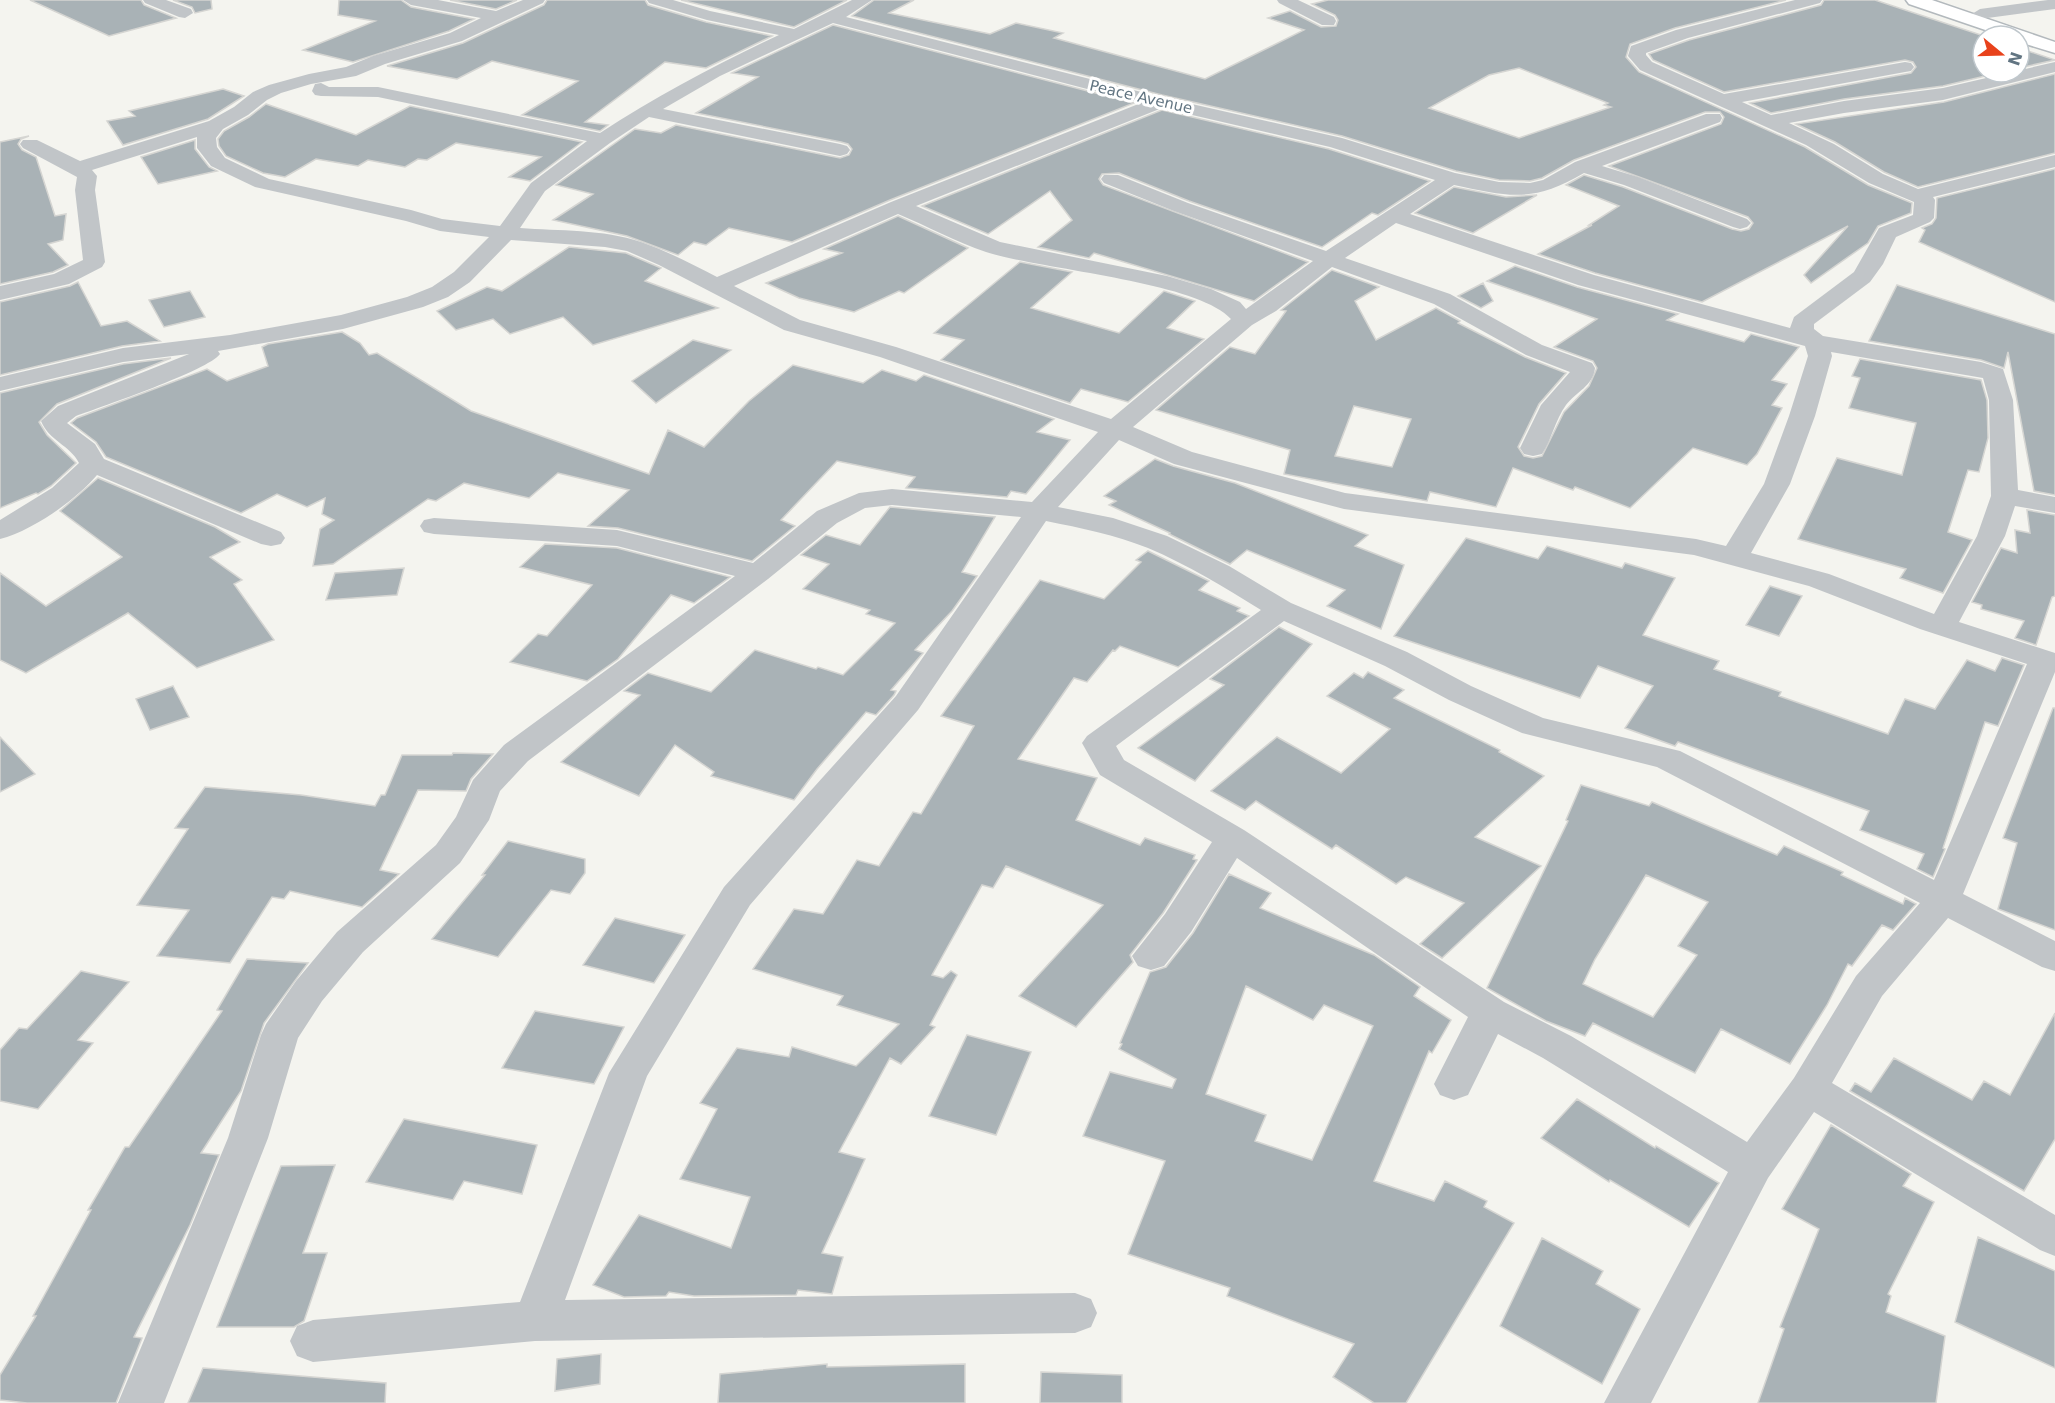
<svg xmlns="http://www.w3.org/2000/svg" width="2055" height="1403" font-family="'DejaVu Sans',sans-serif">
<style>
.building{fill:#a9b2b6;stroke:#d5d5d2;stroke-width:1.5;fill-rule:evenodd}
.lines{fill:none;stroke-linecap:round;stroke-linejoin:round}
.secondary-casing{stroke:#b3b9bd;stroke-width:3}
.street{fill:#c1c5c8;fill-rule:evenodd}
.secondary{fill:#fff;fill-rule:evenodd}
.labels{text-anchor:middle;dominant-baseline:central;stroke-width:6;stroke-linejoin:round;paint-order:stroke}
.far-street-label{font-size:15px;fill:#627582;stroke:#fff}
</style>
<rect width="100%" height="100%" fill="#f4f4ef"/>
<path class="building" d="M30 0H141L144 5 176 18 109 36Z
M173 0H211L212 9 195 13 192 7Z
M339 0H401L411 7 474 19 449 31 353 62 303 50 375 21 338 15Z
M450 0H517L496 9Z
M547 0H645L648 5 706 22 772 36 706 68 665 62 585 122 608 125 600 131 522 115 578 81 492 61 457 79 387 66 463 43 544 5Z
M681 0H847L794 27Z
M874 0H914L889 13 990 34 1016 23 1063 33 1054 38 1205 79 1304 30 1268 18 1290 11 1321 27 1336 26 1338 20 1335 15 1312 4 1328 0H1786L1675 28 1630 44 1626 57 1639 72 1805 147 1868 185 1912 203 1911 213 1878 226 1868 243 1811 283 1804 275 1848 226 1702 302 1595 273 1538 254 1592 225H1589L1619 206 1566 185 1584 175 1623 187 1732 229 1741 231 1749 229 1753 223 1748 217 1609 166 1721 124 1724 117 1720 112H1705L1574 160 1542 178 1530 181 1499 180 1456 171 1342 136 1162 95 852 16ZM1519 68 1608 103 1604 105 1611 107 1519 138 1429 108 1489 75Z
M1824 0H1875L1984 36 1983 72H2002L1943 86 1844 99 1771 113 1750 103 1911 73 1916 67 1913 62 1905 60 1724 92 1653 60 1649 54 1689 40 1821 5Z
M833 25 1134 103 890 200 792 242 729 228 706 245 694 242 678 255 627 236 553 220 593 194 556 185 635 129 661 133 676 125 840 158 849 155 852 149 848 144 841 142 696 113 758 77 732 73Z
M2019 48 2055 60 2019 68Z
M2055 74V153L1918 187 1884 172 1835 142 1796 124 1944 102Z
M223 89 244 96 208 119 123 145 107 121 135 116 129 111Z
M266 104 356 135 410 106 582 142 530 181 509 177 541 157 456 143 427 160 418 159 405 167 368 160 358 166 316 159 285 177 263 173 226 156 219 146 218 139 224 131 249 117Z
M1162 110 1329 149 1430 181 1378 215 1372 213 1322 247 1189 201 1119 173 1102 174 1099 179 1103 185 1308 262 1254 301 1094 253 1089 258 1038 247 1072 220 1050 191 988 234 922 206Z
M29 136 21 139 18 144 22 150 36 157 55 216 66 214 63 240 48 244 68 265 53 272 0 284V142Z
M195 140V149L209 167 217 171 158 184 141 157Z
M2055 169V302L1919 242 1925 230 1922 228 1932 224 1936 218 1937 198Z
M1454 187 1506 197 1537 195 1473 233 1415 213Z
M898 216 968 248 904 293 899 291 854 312 799 298 766 283 842 253 824 249Z
M569 247 626 253 661 268 645 281 718 308 593 345 563 317 510 334 493 319 456 330 437 311 487 287 502 291Z
M1020 262 1072 272 1031 308 1119 333 1164 291 1195 301 1167 328 1204 339 1128 402 1081 389 1070 403 941 360 964 340 934 333Z
M1515 266 1577 287 1678 314 1667 320 1744 342 1751 334 1799 347 1772 380 1787 384 1772 405 1782 408 1757 454 1747 465 1693 448 1630 508 1575 487 1573 490 1513 468 1496 507 1430 492 1427 501 1284 474 1290 450 1156 410 1230 347 1255 354 1286 311 1281 310 1332 270 1379 287 1355 301 1376 340 1436 308 1460 321 1458 323 1525 357 1566 373 1539 404 1518 447 1524 456 1533 458 1542 456 1564 412 1589 386 1597 368 1593 361 1554 347 1597 319 1487 281ZM1354 406 1411 419 1392 467 1335 456Z
M78 282 101 326 127 321 160 341 122 346 0 375V302L70 286Z
M1483 283 1493 301 1481 308 1458 296Z
M1897 285 2055 334V495L2034 491 2008 352 2004 368 1981 360 1869 341Z
M190 291 205 317 164 327 149 300Z
M342 332 360 343 369 355 377 353 471 411 649 474 668 430 704 447 749 401 793 365 863 383 882 370 916 381 924 375 1054 419 1037 432 1070 440 1026 494 1011 491 1007 497 906 488 915 477 837 461 781 520 795 526 752 561 618 528 588 526 629 490 558 473 529 498 464 483 436 501 428 499 333 564 313 566 320 529 334 520 322 514 325 498 307 507 277 494 241 513 106 457 96 442 71 423 77 418 207 369 227 381 268 366 262 347 268 344Z
M693 340 731 350 656 403 632 381Z
M171 358 57 404 39 422 47 435 76 463 51 486 38 494 36 493 0 508V393L123 364Z
M1860 359 1981 380 1987 400 1988 438 1979 472 1968 470 1948 532 1972 540 1943 593 1900 578 1906 569 1798 539 1837 458 1902 475 1916 423 1849 408 1860 378 1852 376Z
M1155 459 1173 466 1235 483 1368 535 1355 546 1404 565 1381 629 1327 606 1345 590 1247 550 1230 564 1169 534 1170 533 1109 505 1116 501 1104 496Z
M98 478 215 527 240 542 210 557 242 580 234 584 274 640 197 668 128 613 26 673 0 660V573L46 606 122 557 60 511Z
M890 507 995 517 962 572 977 576 952 611 915 650 923 653 891 690 896 691 894 695 876 715 866 712 817 769 794 800 711 776 714 772 675 745 639 796 561 762 640 695 624 691 648 673 711 692 755 650 816 669 818 667 843 675 895 623 866 614 870 610 803 589 829 564 801 555 826 535 860 545Z
M2027 510 2055 515V596L2052 597 2036 645 2015 638 2024 621 1981 609 1982 605 1972 602 2001 548 2017 553 2015 530 2030 533Z
M1466 538 1538 559 1547 546 1622 568 1625 563 1675 578 1643 635 1719 661 1714 669 1781 692 1779 696 1888 734 1905 699 1935 709 1967 660 1995 671 2002 658 2024 665 1998 726 1985 722 1943 848 1945 849 1933 877 1917 869 1924 854 1860 830 1869 811 1678 742 1675 746 1625 728 1653 686 1598 666 1580 698 1394 636Z
M545 544 617 548 730 577 694 603 671 595 618 659 587 681 510 662 538 634 547 636 592 585 520 567Z
M1148 551 1209 581 1199 590 1240 608 1237 611 1249 616 1178 667 1120 646 1115 651 1113 650 1087 682 1074 678 1018 759 1097 778 1076 820 1140 845 1145 838 1195 855 1193 859 1197 860 1163 913 1130 955 1133 962 1076 1027 1019 996 1103 905 1006 866 993 888 982 885 932 975 943 978 951 971 957 975 930 1025 935 1027 901 1064 890 1058 839 1152 865 1159 822 1253 843 1257 832 1294 798 1290 796 1295 694 1296 669 1292 666 1296 624 1297 593 1285 639 1215 731 1248 750 1197 680 1179 717 1109 700 1103 737 1048 789 1057 792 1047 856 1066 899 1024 837 1005 843 996 753 969 794 909 823 914 857 860 879 866 913 812 921 814 974 726 941 716 1040 580 1104 599 1141 562 1136 560Z
M404 568 397 595 326 600 335 573Z
M1770 586 1802 596 1779 636 1746 625Z
M1279 627 1312 644 1195 781 1138 748 1224 685 1210 679Z
M1368 672 1404 690 1394 698 1500 750 1499 752 1544 776 1475 837 1541 866 1442 958 1420 944 1464 903 1406 877 1396 884 1336 845 1332 849 1256 801 1245 810 1211 791 1277 737 1341 773 1390 729 1327 696 1354 673 1363 678Z
M173 686 189 717 150 730 136 699Z
M2053 708H2055V930L1998 909 2017 843 2003 838Z
M0 737 35 774 0 792Z
M453 753 493 754 471 779 466 791 418 790 380 870 399 874 362 907 290 891 284 899 272 897 230 963 157 956 189 910 137 905 188 829 175 828 205 787 301 795 375 806 381 795H385L402 755H452Z
M1581 785 1649 806 1652 802 1777 855 1784 846 1843 872 1841 875 1903 904 1905 898 1916 904 1893 930 1882 925 1852 966 1848 964 1827 1005 1790 1064 1721 1029 1695 1073 1593 1023 1585 1036 1546 1021 1487 988 1568 821 1566 820ZM1646 875 1708 902 1678 946 1697 955 1653 1017 1583 984 1595 959Z
M508 841 585 859V873L570 894 551 890 498 957 432 939 485 875H482Z
M1229 874 1271 893 1260 908 1374 955 1420 987 1414 996 1451 1020 1432 1053 1429 1051 1374 1181 1434 1201 1445 1181 1487 1201 1484 1207 1514 1223 1406 1403H1374L1333 1377 1354 1344 1227 1296 1230 1288 1128 1254 1165 1161 1083 1136 1110 1072 1172 1088 1176 1079 1119 1049 1122 1044 1120 1043 1150 972 1166 967 1193 933ZM1246 986 1313 1020 1324 1005 1373 1026 1312 1160 1255 1141 1266 1115 1206 1094Z
M615 918 685 935 654 983 583 965Z
M247 959 308 963 264 1023 241 1091 201 1153 219 1155 190 1225 134 1337 142 1338 116 1403H27L0 1400V1375L36 1316H33L91 1210H88L125 1147H129L222 1011 217 1010Z
M81 971 129 982 78 1040 93 1043 38 1109 0 1101V1050L19 1028 27 1029Z
M535 1011 624 1027 594 1084 502 1068Z
M2055 1013V1139L2024 1191 1850 1091 1855 1083 1871 1092 1894 1058 1972 1100 1984 1081 2010 1095Z
M967 1035 1031 1052 996 1135 929 1116Z
M1577 1099 1655 1148 1656 1146 1719 1183 1689 1227 1610 1180 1609 1182 1541 1138Z
M404 1119 537 1145 522 1194 464 1181 453 1200 366 1182Z
M1831 1125 1911 1174 1903 1186 1934 1202 1888 1294 1891 1296 1886 1312 1945 1336 1936 1403H1758L1784 1329 1780 1327 1819 1229 1782 1209Z
M335 1165 303 1253H327L304 1321 294 1327H217L281 1166Z
M1978 1237 2055 1271V1368L1955 1322Z
M1542 1238 1603 1271 1596 1284 1640 1309 1602 1384 1500 1326Z
M601 1354 600 1384 555 1391 557 1359Z
M827 1364V1367L965 1364V1403H718L720 1374Z
M203 1368 386 1383 385 1403H188Z
M1041 1372 1122 1375V1403H1040Z"/>
<g class="lines">
<defs>
<path id="secondary" d="M1906 0H1932L2055 42V53L2019 42V36H2003L1909 4Z"/>
</defs>
<use href="#secondary" class="secondary-casing"/>
<path class="street" d="M143 0H166L191 9 193 13 185 18 179 17 145 3Z
M403 0H438L496 11 523 0H545L543 3 462 41 385 64 356 76 311 84 281 93 267 100 248 115 223 129 216 138 217 147 225 158 269 179 411 210 442 219 500 226 531 183 587 141 378 97 321 96 315 95 312 91 315 84 321 83 329 87H378L600 133C659 95 715 65 779 35L707 20 649 3 647 0H673L710 11 794 29 852 0H872L846 17 1161 97 1342 138 1455 173 1499 182 1530 183 1543 180 1575 162 1706 114H1720L1722 118 1720 122 1602 166 1638 177 1747 219 1751 223 1747 227 1740 229 1733 227 1624 185 1584 173C1532 203 1511 197 1454 185L1410 214 1594 275 1790 328 1794 317 1854 272 1879 228 1913 215 1914 202 1869 183 1806 145 1640 70 1628 56 1631 46 1676 30 1795 0H1822L1820 3 1688 38 1646 53V55L1652 62 1724 94 1905 62 1911 63 1914 67 1911 71 1905 72 1742 102 1771 115 1844 101 1943 88 2055 62V72L1943 100 1844 113 1789 123 1834 144 1883 174 1918 189 2055 155V167L1933 197 1935 200 1934 218 1930 222 1896 237 1883 264 1870 282 1814 324V329L1823 336 1981 362 2003 369 2013 400 2018 490 2055 497V513L2015 506 2005 536 1959 622 2055 653V672L1963 894 2055 941V971L2042 967 1948 918 1882 996 1832 1083 2055 1215V1256L2040 1250 1814 1112 1768 1178 1651 1403H1604L1728 1172 1543 1058 1498 1034 1468 1095 1454 1100 1440 1095 1434 1084 1468 1017 1237 858 1191 932 1164 966 1151 970 1138 966 1132 956 1165 914 1212 842 1100 775 1082 743 1087 736 1261 610C1224 587 1188 565 1148 548 1115 535 1081 528 1046 521L918 710 750 905 647 1076 565 1300 1075 1293 1091 1299 1097 1313 1091 1327 1075 1333 535 1341 313 1362 297 1356 290 1341 297 1326 313 1320 520 1302 609 1073 724 887 896 696 1021 517 892 505 865 508 837 523 768 579 528 761 500 791 489 820 460 863 363 952 322 1001 298 1038 268 1138 164 1403H118L228 1138 261 1035 266 1024 296 981 337 932 436 845 456 817 473 780 504 745 735 576 617 546 434 534 424 532 420 526 424 520 434 518 617 530 753 563 817 511 859 493 892 489 1032 502 1098 432 880 357 784 330 659 265 627 251 605 247 511 240 470 282 448 297 423 307 343 329 218 351 220 354C209 370 101 407 76 416L67 423 95 444 104 459 281 532 285 538 281 544 271 546 261 544 97 475C76 500 32 531 0 539V520L52 488 79 463C70 445 49 441 41 421L58 406 189 354 123 362 0 391V377L123 348 230 335 341 315 407 297 432 287 454 272 489 237 440 231 406 221 255 187 211 166 197 148V137L92 170 97 176 95 190 105 262 102 267 69 284 0 300V286L54 274 83 260 75 190 77 177 23 148 20 144 23 140H37L80 161 209 121 234 107 253 92 269 85 309 74 346 67 373 56 450 33 481 18 411 5ZM833 23 1141 103 891 202 717 277C692 264 667 251 641 242 603 229 559 231 520 228L545 191 610 143 649 117 840 156 847 154 850 150 847 146 840 144 663 109 720 76ZM1162 108 1330 147 1435 180 1326 251 1188 203 1118 175H1104L1101 179 1104 183 1174 211 1313 261 1246 309 1240 302 1211 289 1167 276 1000 242 916 206ZM898 214C927 226 956 242 986 252 1042 270 1196 281 1231 319L1111 419 896 347 800 320 734 286ZM1396 223 1578 285 1805 346 1808 356 1789 416 1764 484 1726 546 1696 539 1345 493 1192 452 1133 427 1252 325 1276 311 1332 267 1434 304 1526 355 1570 372 1541 405 1520 448 1524 454 1533 456 1542 454C1552 439 1555 420 1566 405 1576 392 1593 386 1595 368L1592 363 1542 345 1450 294 1345 258ZM1831 352 1983 378 1989 400 1991 496 1977 536 1934 614 1829 574 1751 553 1790 484 1815 416 1832 356ZM1119 440 1174 464 1344 509 1694 555 1809 586 1920 629 2027 664 1934 880 1680 751 1543 718 1471 686 1407 652 1291 603 1229 566 1167 536 1113 518 1058 507ZM1284 621 1385 666 1449 700 1522 733 1657 767 1920 903 1856 976 1794 1078 1747 1142 1571 1036 1504 1002 1244 830 1124 760 1116 746Z
M1277 0H1298L1334 17 1336 21 1334 25H1322L1279 3Z
M2048 0H2055V9L1980 19 1972 14 1980 9Z"/>
<use href="#secondary" class="secondary"/>
</g>
<g class="labels">
<g class="far-street-label">
<text transform="translate(1141 97) rotate(13)">Peace Avenue</text>
</g>
</g>
<g transform="translate(2001 54) rotate(109)"><circle r="28" fill="#ffffff" stroke="#c0c8cd" stroke-width="1.5"/>
<path d="M0-4.5L10 22L0 15L-10 22Z" fill="#e8421b"/>
<text y="-9" font-size="16" font-weight="bold" text-anchor="middle" fill="#627582">N</text>
</g>
</svg>
